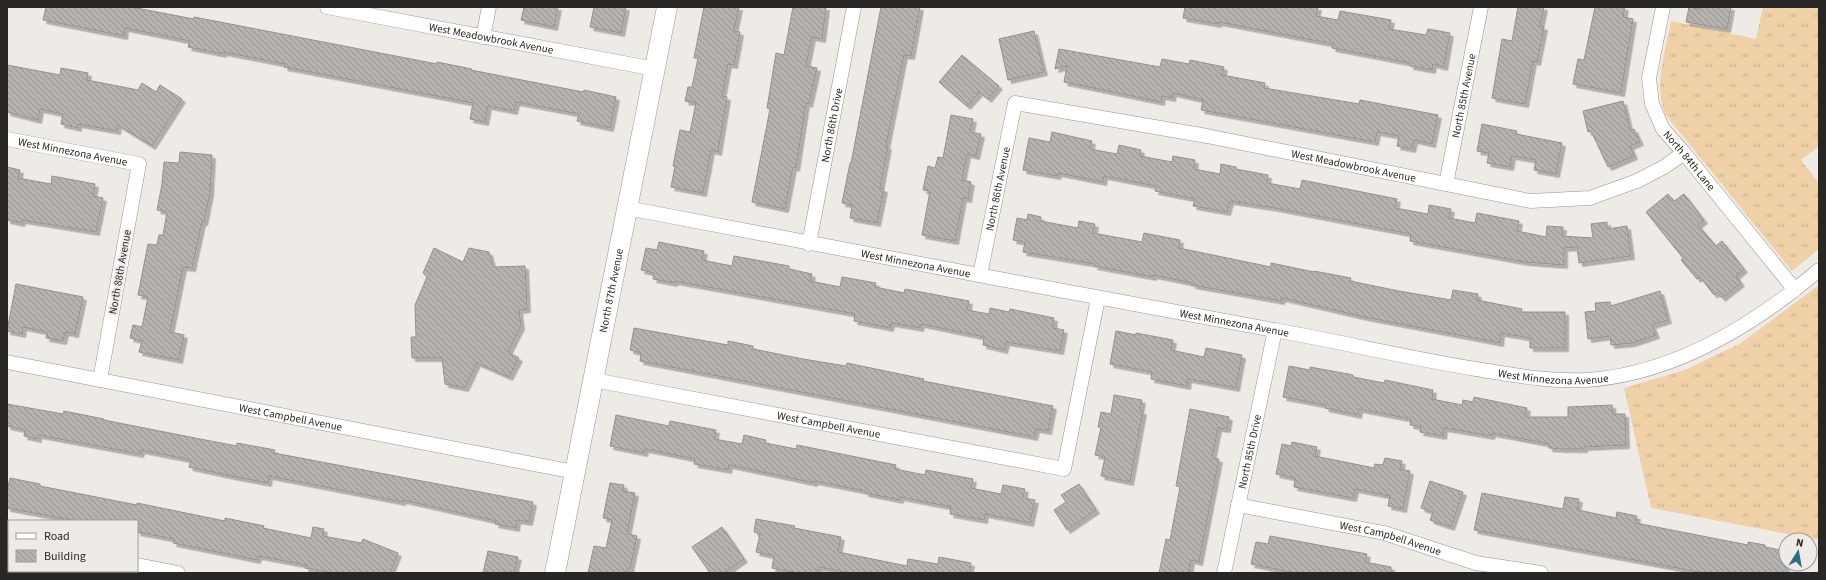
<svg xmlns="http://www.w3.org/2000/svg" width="1826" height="580" font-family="'Source Sans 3',sans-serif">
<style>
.grass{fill:url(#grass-tufts)}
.building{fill:url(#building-back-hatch);stroke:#94928e;filter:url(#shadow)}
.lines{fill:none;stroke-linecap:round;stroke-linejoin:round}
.street-casing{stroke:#979491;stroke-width:15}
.secondary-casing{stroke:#979491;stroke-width:21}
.street{stroke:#fff;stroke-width:14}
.secondary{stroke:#fff;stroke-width:20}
.labels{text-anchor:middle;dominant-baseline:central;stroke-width:4;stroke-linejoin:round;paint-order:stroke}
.street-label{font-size:11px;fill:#282725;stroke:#eeebe7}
</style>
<defs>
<pattern id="grass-tufts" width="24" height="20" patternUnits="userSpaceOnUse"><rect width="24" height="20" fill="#f0d0a7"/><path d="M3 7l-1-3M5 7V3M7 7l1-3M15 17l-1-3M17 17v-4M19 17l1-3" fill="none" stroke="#ceb390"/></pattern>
<pattern id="building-back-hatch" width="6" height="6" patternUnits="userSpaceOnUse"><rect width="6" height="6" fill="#b6b3af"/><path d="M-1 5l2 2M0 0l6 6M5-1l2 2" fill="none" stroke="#94928e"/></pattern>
<filter id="shadow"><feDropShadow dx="3.5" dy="3.5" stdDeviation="0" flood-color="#0004"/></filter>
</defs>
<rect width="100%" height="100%" fill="#eeebe7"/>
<path class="grass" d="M1763 7H1819V146L1801 160 1819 183V249L1792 271 1665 114C1654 83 1665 53 1671 21L1756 39Z
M1819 285V540L1651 508 1624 388 1685 370 1741 343Z"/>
<path class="building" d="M46 7H131L194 19V17L437 64V62L472 69 471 70 583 92 584 90 616 97 610 128 577 121 579 114 516 102 514 111 488 106 485 122 470 119 473 103 284 67 285 64 223 52V54L188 47 190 41 125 28 124 36 43 20Z
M524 7H558L554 27 521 20Z
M594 7H626L621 33 590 27Z
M704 7H739L734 31 740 32 734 65 728 64 722 96 727 97 718 152 711 150 703 193 671 187 675 166H673L680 130 690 132 696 103 685 101 688 87H692L698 58H694Z
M793 7H826L822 39 812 37 806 66 817 68 809 104 806 103 796 168 793 167 785 209 752 202 770 109 767 108 776 53 784 55Z
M881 7H920L911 56 904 55 886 146H888L880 188 884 189 877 223 850 218 852 205 842 203 850 163H851Z
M1185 7H1318L1316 16 1338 20 1340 11 1391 20 1389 29 1426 35 1428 29 1450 33 1444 67 1433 64 1432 70 1410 66V63L1332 48 1333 44 1218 22V24L1183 18Z
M1518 7H1544L1540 26 1544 27 1537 62 1533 61 1525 104 1492 98 1502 39 1512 41Z
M1595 7H1625L1623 17 1633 19 1621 93 1573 84 1578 59 1584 60Z
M1689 7 1700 9 1701 7H1731L1727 29 1686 22Z
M1034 31 1044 72 1008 80 999 39Z
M1059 49 1160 67 1162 59 1189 64 1190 60 1224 67 1222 75 1265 83 1264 88 1359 104 1360 100 1438 115 1432 144 1414 140 1412 149 1397 146 1399 136 1377 132 1375 142 1201 110 1203 100 1173 93 1172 98 1162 96 1161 102 1064 82 1067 66 1055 69Z
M962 55 999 86 988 99 978 91V94L967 106 939 82Z
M7 65 60 75 61 68 88 73 87 80 138 90 142 83 156 92 160 85 182 99 152 146 118 125 117 131 78 124V128L61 124 63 114 40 109 38 120 7 112Z
M1623 101 1630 130 1634 129 1640 142 1630 146 1634 156 1608 167 1591 131 1588 132 1583 111Z
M951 115 973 119 970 132 981 134 976 156 967 154 962 180 971 182 968 199 963 198 955 241 922 235 930 191 923 190 928 166 935 168 938 157 943 158Z
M1482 124 1517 131 1516 134 1562 143 1556 174 1534 170 1536 160 1512 156 1510 167 1487 163 1489 153 1477 151Z
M1052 132 1092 141 1090 149 1117 154 1119 145 1141 150 1140 156 1172 162 1173 156 1195 160 1194 169 1220 174 1221 164 1236 167V169L1268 175 1267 183 1300 189 1302 180 1397 199 1395 208 1428 214 1429 205 1451 209 1449 218 1475 223 1477 213 1519 221 1517 231 1546 237 1547 226 1563 227 1562 236 1593 238 1591 224 1607 222V229L1627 226 1631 256 1579 263 1577 247 1564 248V265L1525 262 1410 241 1411 234 1275 208 1230 201 1227 212 1193 206 1195 199 1155 191 1156 186 1104 176 1103 182 1058 173 1057 176 1023 170 1029 138 1050 142Z
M180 152 212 155 210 193 204 222H202L192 268 183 267 170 332 184 335 179 360 139 352 142 341 130 338 133 325 142 327 148 297 138 295 148 244 157 245 159 235H163L167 212 157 210 162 184 164 162 179 163Z
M7 167 20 170 18 178 51 184 52 176 95 184 93 196 103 198 96 232 22 220 21 223 7 220Z
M1668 194 1674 201 1684 194 1704 220 1698 225 1716 246 1722 241 1744 269 1736 276 1741 283 1722 298 1717 292 1714 295 1700 277 1697 279 1681 260 1683 258 1646 212Z
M1028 214 1041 217 1040 221 1078 228 1079 221 1095 224 1093 233 1142 242 1144 233 1180 240 1179 248 1271 267V263L1314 272V271L1351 278 1350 281 1399 291 1451 300 1453 290 1478 294 1477 300 1522 309 1521 312H1565V348H1530V338L1501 333 1500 343 1364 317 1282 298 1281 301 1192 285V283L1153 275V277L1094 266 1095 264 1023 252 1025 242 1013 240 1017 218 1027 220Z
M659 242 704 251 702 260 732 266 734 256 789 266V269L812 274 810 281 840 287 842 277 876 283 875 287 904 293 905 289 969 301 967 310 989 314 990 308 1009 312 1010 309 1054 318 1053 328 1064 330 1060 351 1006 342 1004 350 983 345 984 337 921 324 920 328 891 323 890 328 854 321 855 314 674 281V283L653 279 654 273 641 270 646 248 657 250Z
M434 248 463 262 469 248 489 252 493 267 525 266 527 309 519 310 521 326 508 352 519 358 509 377 477 363 465 388 445 384 442 358H412L411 337H416L415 305 427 277 423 273Z
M16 284 83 297 75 334 65 332 63 341 46 338 47 332 23 327 22 334 7 331Z
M1660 291 1668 320 1652 325 1656 335 1632 343 1611 345 1610 336 1588 339 1585 312 1596 311 1595 303 1610 302 1611 306Z
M634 328 728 345V341L753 346V349L803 359 846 366 847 363 924 379 923 381 1053 406 1048 431 1036 429 1034 437 640 361 641 353 630 350Z
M1116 331 1136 335V333L1173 340 1171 350 1204 357 1206 348 1242 355 1236 388 1188 379 1187 386 1151 379 1152 372 1110 364Z
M1289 366 1310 370V367L1332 371 1353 375V377L1384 383 1385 380 1433 390 1432 399 1462 405 1463 400 1473 402 1474 397 1527 408 1525 417H1568V407L1612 405 1613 414H1625L1626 445 1584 447V449H1562L1549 448V444L1492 433 1491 436 1444 428 1443 436 1420 432 1421 427 1410 425 1411 419 1359 409 1358 415 1325 408 1326 405 1283 397Z
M1114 395 1142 400 1140 411H1143L1130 482 1101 476 1105 457 1095 455 1101 427H1098L1101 412 1111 414Z
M7 404 63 414 64 411 104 419V420L195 438 237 446V443L275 450 274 453 533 502 529 522 517 520 516 528 495 524 496 521 403 500 402 502 269 476 268 483 231 476 189 467 191 460 141 450 140 454 38 435V439L24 436 25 430 7 426Z
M1190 409 1229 417 1227 429 1218 428 1212 458 1219 459 1199 562 1191 560 1189 573H1159L1166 539 1170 540 1180 487 1176 486Z
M616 415 669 426 670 421 716 430 714 439 742 444 744 435 766 440 765 443 796 449 797 445 896 465 895 469 925 475 926 470 973 479 971 488 1001 494 1003 485 1025 489 1023 498 1035 500 1030 523 985 514 984 520 950 514 951 507 900 497V500L865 493V491L814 481V483L729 465 728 470 694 464 695 459 645 449 644 453 610 446Z
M1292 442 1317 447 1315 456 1374 468 1375 464 1383 465 1385 458 1402 461 1400 469 1410 471 1403 509 1388 506 1390 496 1355 489 1353 498 1294 487 1295 478 1276 474 1282 444 1291 446Z
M10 478 40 484V486L137 505V503L225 521V518L264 526 263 528 311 538 313 527 324 529 323 536 361 543 363 539 398 553 390 573H333L305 568 306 565 258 556 257 560 173 543 174 539 137 532V521H77L7 508V491Z
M1430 481 1463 492 1451 527 1430 520 1433 512 1421 508Z
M610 483 624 485 623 491 635 493 627 534 637 536 630 569 628 568 627 573H588L594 546 606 548 612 520 603 518Z
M1079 484 1096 510 1067 530 1054 510 1066 502 1061 495Z
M1482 493 1563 509 1565 497 1579 499 1577 509 1583 511 1616 518 1617 512 1637 516 1636 523 1748 545V542L1765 545V547L1786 551V573H1704L1474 530Z
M756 519 795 526 794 528 841 537 838 552 907 566 908 559 938 564 939 557 971 563 969 573H850L819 567 818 573H798L772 568 774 556 756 552 760 534 754 532Z
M722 527 744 559 724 573H710L692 547Z
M1270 536 1367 554 1365 562 1391 567V573H1295L1251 564 1256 542 1268 544Z
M488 551 518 557 514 573H483Z"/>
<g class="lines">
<defs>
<g id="street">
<path id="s1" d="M327 7 655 69"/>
<path id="s2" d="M1663 7 1649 78 1652 104 1663 129 1684 153 1795 290"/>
<path d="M483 37 489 7"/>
<path id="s3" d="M7 139 139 164 100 380"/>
<path id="s4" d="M1446 184 1481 7"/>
<path id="s5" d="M627 208C843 250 1058 290 1274 330 1342 342 1408 358 1476 369 1513 375 1549 382 1587 380 1674 374 1754 325 1819 270"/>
<path id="s6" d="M809 244 854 7"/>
<path id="s7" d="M980 275 1015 103 1207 136 1530 201 1590 198 1637 181 1664 167 1684 153"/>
<path id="s8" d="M7 362 575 472"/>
<path id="s9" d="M594 380 1064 469 1098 298"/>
<path id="s10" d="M1238 505 1384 533 1476 563 1541 573"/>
<path d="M7 541H9"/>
<path d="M137 565 178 573"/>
<path id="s11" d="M1224 573 1275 330"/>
</g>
<g id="secondary">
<path id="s12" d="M555 573 667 7"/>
</g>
</defs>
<use href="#street" class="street-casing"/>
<use href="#secondary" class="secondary-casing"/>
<use href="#street" class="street"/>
<use href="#secondary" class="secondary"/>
</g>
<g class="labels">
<g class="street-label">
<text stroke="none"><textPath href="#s1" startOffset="167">West Meadowbrook Avenue</textPath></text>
<text stroke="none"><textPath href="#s4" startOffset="90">North 85th Avenue</textPath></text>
<text stroke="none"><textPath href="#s6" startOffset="121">North 86th Drive</textPath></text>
<text stroke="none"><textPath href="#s3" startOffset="67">West Minnezona Avenue</textPath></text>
<text stroke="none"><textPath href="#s2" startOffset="167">North 84th Lane</textPath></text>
<text stroke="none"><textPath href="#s7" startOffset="520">West Meadowbrook Avenue</textPath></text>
<text stroke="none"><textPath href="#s7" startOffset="88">North 86th Avenue</textPath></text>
<text stroke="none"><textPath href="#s5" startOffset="294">West Minnezona Avenue</textPath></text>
<text transform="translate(120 272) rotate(-80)">North 88th Avenue</text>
<text stroke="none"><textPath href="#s12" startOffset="288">North 87th Avenue</textPath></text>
<text stroke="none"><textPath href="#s5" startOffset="618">West Minnezona Avenue</textPath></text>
<text stroke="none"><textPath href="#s5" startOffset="942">West Minnezona Avenue</textPath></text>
<text stroke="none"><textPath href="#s8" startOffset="289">West Campbell Avenue</textPath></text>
<text stroke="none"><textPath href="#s9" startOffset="239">West Campbell Avenue</textPath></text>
<text stroke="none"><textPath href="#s11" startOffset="124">North 85th Drive</textPath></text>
<text stroke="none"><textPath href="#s10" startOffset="156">West Campbell Avenue</textPath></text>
</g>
</g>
<rect width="1826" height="580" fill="none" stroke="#282725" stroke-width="16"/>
<rect x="8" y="520" width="130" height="52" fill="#eeebe7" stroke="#9f9d99"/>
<rect x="16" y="533" width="20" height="6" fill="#ffffff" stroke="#9f9d99"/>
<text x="44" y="540" font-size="12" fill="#282725">Road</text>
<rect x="16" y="550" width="20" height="12" fill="url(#building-back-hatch)" stroke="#9f9d99"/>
<text x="44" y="560" font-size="12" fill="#282725">Building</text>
<g transform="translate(1798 552) rotate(11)"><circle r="19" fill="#eeebe7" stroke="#9f9d99"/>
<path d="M0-3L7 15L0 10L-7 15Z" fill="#2d6c81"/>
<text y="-6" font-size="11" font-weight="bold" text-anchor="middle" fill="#282725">N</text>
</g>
</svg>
